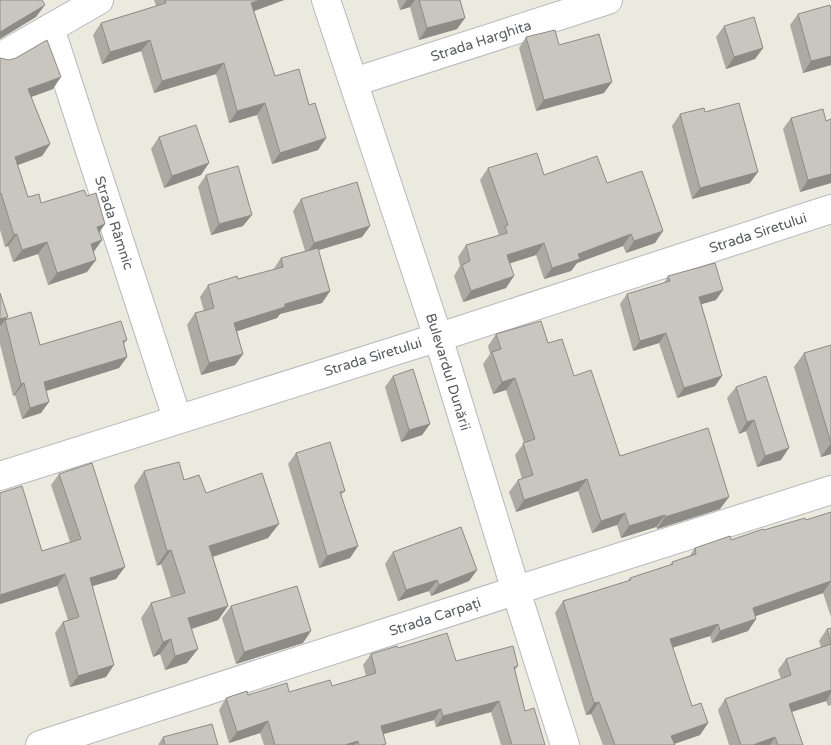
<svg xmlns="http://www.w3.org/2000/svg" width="831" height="745" font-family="'Varela Round',sans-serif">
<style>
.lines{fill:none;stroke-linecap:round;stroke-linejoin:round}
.minor-casing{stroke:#b7b9be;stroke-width:30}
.tertiary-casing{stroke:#b7b9be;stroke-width:30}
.minor{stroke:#fff;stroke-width:28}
.tertiary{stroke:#fff;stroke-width:28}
.wall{fill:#acaaa3}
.shaded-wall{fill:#8c8b85}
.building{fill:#c8c6be;stroke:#8c8b85}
.labels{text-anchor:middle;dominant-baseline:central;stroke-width:4;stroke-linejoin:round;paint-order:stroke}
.street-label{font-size:14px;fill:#585b60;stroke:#fff}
</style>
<rect width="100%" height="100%" fill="#ebeadf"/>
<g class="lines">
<defs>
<path id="minor" d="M50 28 177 418
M0 57 99 0
M354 82 608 0
M0 476 458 331 831 209
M40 745 542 582 831 490"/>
<path id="tertiary" d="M326 0 438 337 516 591 565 745"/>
</defs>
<use href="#minor" class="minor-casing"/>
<use href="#tertiary" class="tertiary-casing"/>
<use href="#minor" class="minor"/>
<use href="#tertiary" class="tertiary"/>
</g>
<path class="wall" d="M154 0H284L254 11 275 76 309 105 326 138 318 150 272 164 257 115 229 123 216 74 154 93 141 51 102 64 93 35 101 23 156 6Z
M397 0H460L465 18 457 29 419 40 410 7 400 10Z
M831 10V65L803 73 790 25 798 14Z
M724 26 763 48 755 59 726 69 716 37Z
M526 37 559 45 604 93 536 111 519 48Z
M0 58 53 89 31 97 50 144 42 156 18 165 28 197 99 233 102 240 94 252 87 272 48 285 38 254 13 262 8 246 5 247 0 230Z
M705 112 750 183 692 199 672 126 680 114Z
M791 118 826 121 831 119V183L800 192 783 129Z
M159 137 201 175 164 188 151 149Z
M488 168 607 183 655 243 626 253 623 246 577 263 571 271 544 279 536 255 509 263 506 288 463 302 454 276 460 266 458 257 466 245 499 235 480 180Z
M206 175 243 226 211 235 198 187Z
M301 199 370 226 362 237 318 250 330 291 322 303 280 314 277 318 237 331 243 354 235 365 201 375 187 325 195 313 204 311 200 297 208 285 238 279 273 270 281 258 305 251 293 211Z
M668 276 716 300 701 304 722 376 715 386 677 398 659 343 633 351 620 304 627 294 664 283Z
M0 293 8 317 6 319 40 345 127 340 124 344 127 357 119 368 46 391 41 413 22 419 15 395 13 396 0 344Z
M496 334 548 343 574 376 620 456 720 509 657 529 656 527 621 538 617 525 592 533 578 491 516 512 509 492 518 480 522 479 515 455 524 443 506 390 493 394 483 364 490 354 488 346Z
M831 345V454L821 457 794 367 804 353Z
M393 376 430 424 422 435 401 442 385 387Z
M736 387 781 460 757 467 746 431 739 434 727 398Z
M296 453 345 491 341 495 358 546 350 558 319 568 288 464Z
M144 471 184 480 206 493 268 538 213 557 228 606 218 620 192 629 187 663 165 670 160 654 153 657 141 618 151 603 171 597 161 564 157 566 134 486Z
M59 474 116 579 93 586 106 677 70 687 55 633 63 622 68 620 57 586 0 604V493L42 551 70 542 51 485Z
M831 512V617L823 593 756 616V619L748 631 712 643 710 636 672 648 692 706 708 723 700 735 674 744 675 745H603L591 714 586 715 555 613 563 601 627 581 630 578 670 565 672 562 689 557 695 548 731 540 764 530 806 520Z
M393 552 477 570 469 581 431 596 429 591 398 601 385 564Z
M231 606 303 643 236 664 222 618Z
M831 628V705L828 706 826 701 792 712 803 745H729L718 710 725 699 781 679 778 670 786 659 821 647 819 641 827 629Z
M398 648 456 661 518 666 515 670 525 711 545 745H501L491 712 436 727 434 720 383 734 385 745H264L260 733 229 743 219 710 226 698 248 695 289 692 332 686 366 676 363 665 371 654Z
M163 737 218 745H158Z"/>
<path class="shaded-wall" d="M260 0H284L243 15 251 3Z
M407 0H415L410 7 400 10Z
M45 5 36 17 0 39V32Z
M465 18 457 29 419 40 427 28Z
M150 40 141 51 102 64 110 52Z
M763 48 755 59 726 69 734 57Z
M831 56V65L803 73 811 61Z
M224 63 216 74 154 93 162 81Z
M61 77 53 89 20 101 28 89Z
M612 82 604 93 536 111 544 100Z
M265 103 257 115 229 123 237 111Z
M326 138 318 150 272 164 280 153Z
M50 144 42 156 7 169 15 157Z
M209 163 201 175 164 188 172 176Z
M758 172 750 183 692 199 700 188Z
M831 174V183L800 192 808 180Z
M252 215 243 226 211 235 219 224Z
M105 224 97 236V227Z
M370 226 362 237 306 254 314 243Z
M663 231 655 243 626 253 634 241Z
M17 234 8 246 5 247 14 235Z
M631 234 623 246 577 263 571 271 544 279 552 268 578 254Z
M102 240 93 252 91 244Z
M47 242 38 254 13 262 22 250Z
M544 243 536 255 499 267 507 255Z
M96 260 87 272 48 285 57 273Z
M514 276 506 288 463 302 471 291Z
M723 290 716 300 692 307 699 297Z
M330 291 322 303 280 314 277 318 226 335 234 323 285 304Z
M8 317 5 320 0 326V319Z
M666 333 659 343 633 351 640 341Z
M243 354 235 365 201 375 209 363Z
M127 357 119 368 36 394 44 382Z
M722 376 715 386 677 398 684 388Z
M515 378 506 390 493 394 502 382Z
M24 383 15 395 13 396 21 384Z
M49 402 41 413 22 419 30 408Z
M754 420 746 431 739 434 747 422Z
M430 424 422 435 401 442 409 430Z
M831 443V454L821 457Z
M789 448 781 460 757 467 765 456Z
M587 479 578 491 516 512 524 500Z
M729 497 720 509 657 529 665 517Z
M625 513 617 525 592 533 601 521Z
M665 515 656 527 621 538 629 526Z
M279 524 268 538 199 561 209 546Z
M358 546 350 558 319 568 327 556Z
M171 550 161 564 157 566 167 551Z
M125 567 116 579 82 589 90 578Z
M477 570 469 581 431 596 439 585Z
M65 574 57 586 0 604V595Z
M437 580 429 591 398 601 406 590Z
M831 581 823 593 744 620 753 608Z
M228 606 218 620 178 633 188 618Z
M756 619 748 631 712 643 720 631Z
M718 624 710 636 661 651 670 639Z
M311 631 303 643 236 664 244 652Z
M171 639 160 654 153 657 163 642Z
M198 649 187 663 165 670 175 656Z
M114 665 106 677 70 687 78 676Z
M831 690V693L826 701 781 715 789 704Z
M499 701 491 712 436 727 443 716Z
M599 702 591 714 586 715 594 703Z
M441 709 434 720 373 737 381 726Z
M268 721 260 733 229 743 237 732Z
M708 723 700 735 671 745V736Z
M775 737 770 745H753Z
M358 741 355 745H345Z"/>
<path class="building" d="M0 0H42L45 5 0 32Z
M165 0H260L251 3 275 76 299 69 309 105 315 103 326 138 280 153 265 103 237 111 224 63 162 81 150 40 110 52 101 23 166 3Z
M419 0H460L465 18 427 28Z
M830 5 831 10V56L811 61 798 14Z
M754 17 763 48 734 57 724 26Z
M555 30 559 45 599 34 612 82 544 100 526 37Z
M47 40 61 77 28 89 50 144 15 157 28 197 39 194 41 203 84 190 87 196 96 193 105 224 97 227 102 240 91 244 96 260 57 273 47 242 22 250 17 234 14 235 1 193 0 194V58L9 60 16 58Z
M739 103 758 172 700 188 680 114 704 108 705 112Z
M823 109 826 121 831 119V174L808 180 791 118Z
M196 125 209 163 172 176 159 137Z
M537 153 544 175 597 156 607 183 642 171 663 231 634 241 631 234 578 254 580 259 552 268 544 243 507 255 514 276 471 291 462 265 470 261 466 245 507 233 505 226 508 225 488 168Z
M238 166 252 215 219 224 206 175Z
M357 182 370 226 314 243 301 199Z
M318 248 330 291 285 304V307L234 323 243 354 209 363 195 313 214 308 208 285 237 276 238 279 283 267 281 258Z
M715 263 723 290 699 297 722 376 684 388 666 333 640 341 627 294 670 281 668 276Z
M0 293 8 317 0 319Z
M31 312 40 345 121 321 127 340 123 341 127 357 44 382 49 402 30 408 24 383 21 384 5 320Z
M541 321 548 343 562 339 574 376 591 370 620 456 708 428 729 497 665 517V515L629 526 625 513 601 521 587 479 524 500 518 480 533 475 523 443 535 439 515 378 502 382 492 352 501 349 496 334Z
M831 345V443L804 353Z
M413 369 430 424 409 430 393 376Z
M766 376 789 448 765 456 754 420 747 422 736 387Z
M330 442 345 491 340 492 358 546 327 556 296 453Z
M179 462 184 480 199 475 206 493 262 473 279 524 209 546 228 606 188 618 198 649 175 656 171 639 163 642 151 603 185 593 171 550 167 551 144 471Z
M92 463 125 567 90 578 114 665 78 676 63 622 79 617 65 574 0 595V493L22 486 42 551 81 539 59 474Z
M831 512V581L753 608 756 619 720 631 718 624 670 639 692 706 701 703 708 723 671 736 675 745H615L599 702 594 703 563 601 631 580 630 578 673 564 672 562 696 554 695 548 730 536 731 540 763 529 764 530 805 518 806 520Z
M461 527 477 570 439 585 437 580 406 590 393 552Z
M297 586 311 631 244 652 231 606Z
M831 628V643L827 629Z
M447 633 456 661 513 646 518 666 514 667 525 711 534 708 545 745H512L499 701 443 716 441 709 381 726 386 744 382 745H359L358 741 345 745H275L268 721 237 732 226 698 247 691 248 695 287 683 289 692 330 680 332 686 376 673 371 654 397 646 398 648Z
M831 644V690L789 704 803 745H778L775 737 753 745H741L725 699 791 675 786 659Z
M212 724 218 745H165L163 737Z"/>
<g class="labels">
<g class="street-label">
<text transform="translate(481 41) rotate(-18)">Strada Harghita</text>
<text transform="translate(114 223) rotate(72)">Strada Râmnic</text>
<text transform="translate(758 233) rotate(-18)">Strada Siretului</text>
<text transform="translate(373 357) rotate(-17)">Strada Siretului</text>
<text transform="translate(448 372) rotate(73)">Bulevardul Dunării</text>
<text transform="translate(435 617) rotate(-18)">Strada Carpați</text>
</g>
</g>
</svg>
